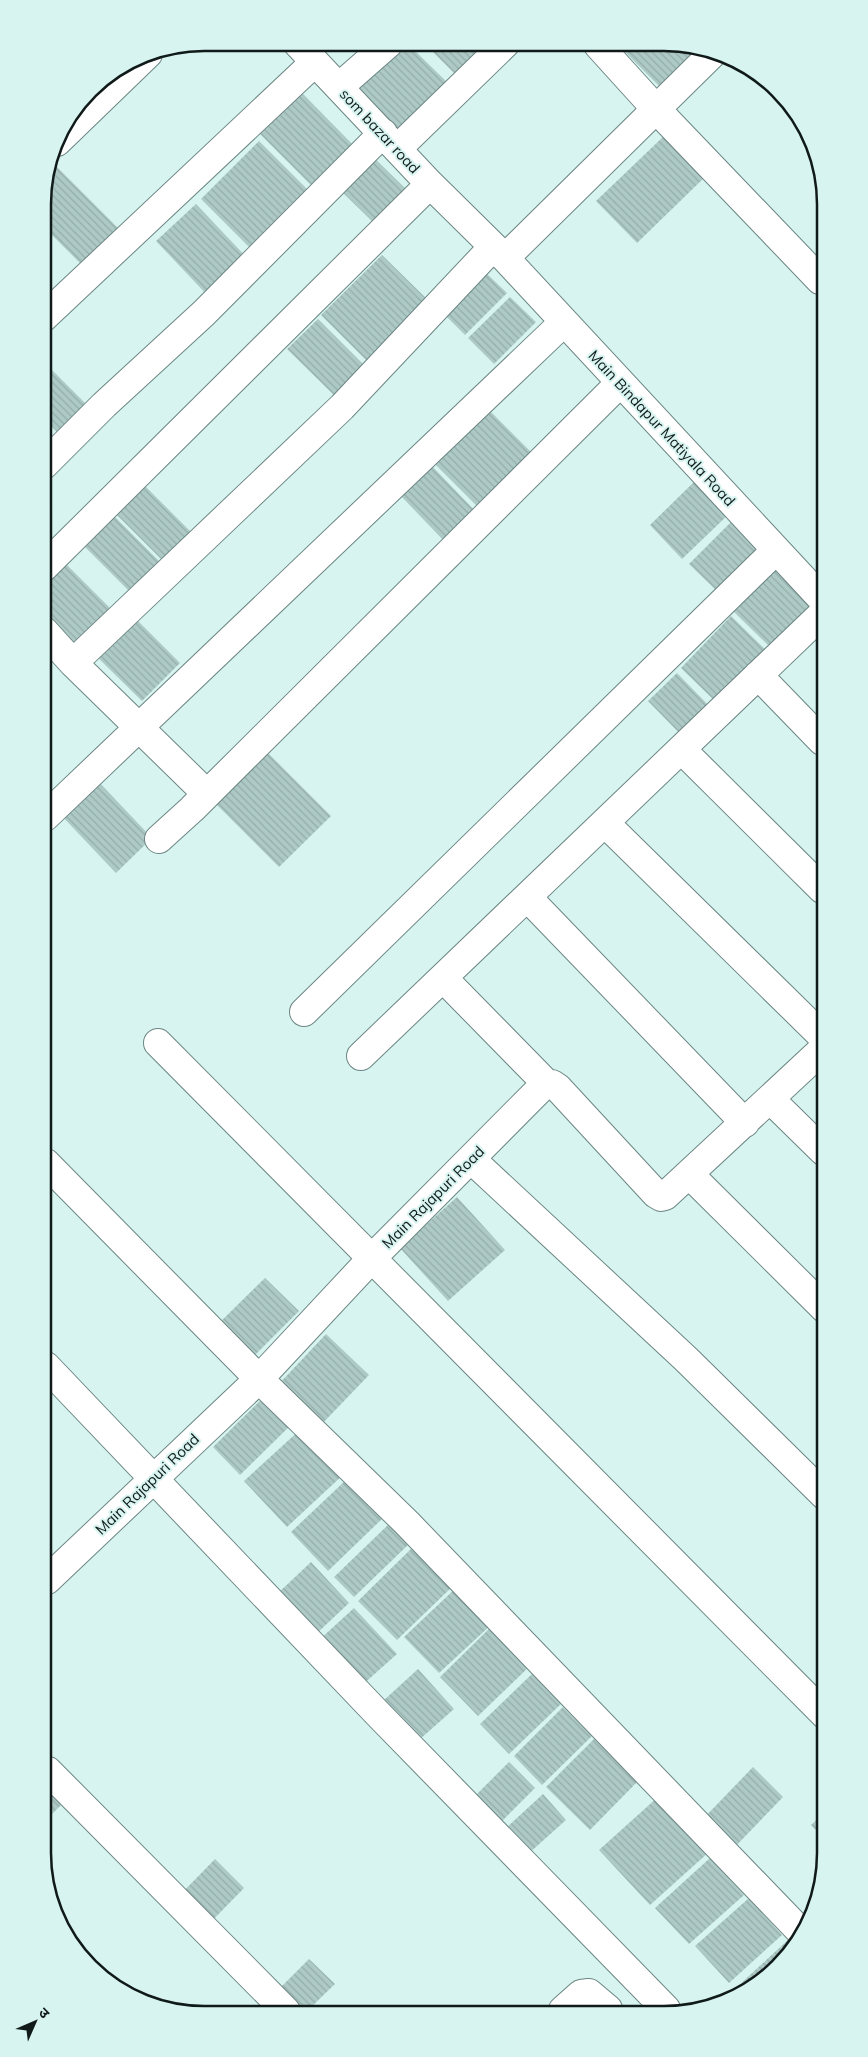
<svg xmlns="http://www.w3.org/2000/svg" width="868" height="2057" font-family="Mulish,'Noto Sans Devanagari',sans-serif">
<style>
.building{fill:url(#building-back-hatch)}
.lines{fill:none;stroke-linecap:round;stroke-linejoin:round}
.minor-casing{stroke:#6c8683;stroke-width:30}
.minor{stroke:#fff;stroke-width:28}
.labels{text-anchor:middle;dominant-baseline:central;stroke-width:4;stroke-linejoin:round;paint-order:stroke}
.street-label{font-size:15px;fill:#101a19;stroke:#d7f4f0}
.rim{fill:none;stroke:#101a19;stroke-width:2.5}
</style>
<defs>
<pattern id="building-back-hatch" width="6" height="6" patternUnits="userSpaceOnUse" patternTransform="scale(1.25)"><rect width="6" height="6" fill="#aecac6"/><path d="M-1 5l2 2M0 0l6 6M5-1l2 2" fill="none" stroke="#95adaa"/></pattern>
</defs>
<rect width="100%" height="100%" fill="#d7f4f0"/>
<path class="building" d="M394 44H408L452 87 402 137 352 86Z
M425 44H495L460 79Z
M618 45 695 46 700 48 661 88Z
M302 93 359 151 318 192 260 134Z
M665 135 705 177 637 243 596 201Z
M259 141 314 196 256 254 201 199Z
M369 153 408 191 375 224 336 186Z
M53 163 122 232 85 268 43 226V193Z
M196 204 251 262 211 299 156 241Z
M382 255 431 303 370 364 321 315Z
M483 270 507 293 465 335 441 311Z
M510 297 536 322 494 364 468 338Z
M318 319 370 371 340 401 287 349Z
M43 361 89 407 61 436 44 419Z
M487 408 538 459 484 513 433 462Z
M431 465 481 517 450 547 400 495Z
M696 480 729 514 682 559 650 525Z
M145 486 198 539 169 567 116 514Z
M115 517 168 570 138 600 85 547Z
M734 519 764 548 719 593 689 564Z
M66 564 117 615 81 650 44 613V587Z
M775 569 815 609 773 650 734 612Z
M132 615 180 663 142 701 93 653Z
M731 616 771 655 721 707 681 668Z
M677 673 717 714 688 742 648 701Z
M261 746 331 816 279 867 210 798Z
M96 779 152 838 116 873 59 813Z
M457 1197 505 1250 448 1301 400 1248Z
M265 1278 299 1311 248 1362 214 1328Z
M326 1334 369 1375 319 1427 277 1386Z
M268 1393 295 1421 240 1475 213 1447Z
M302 1428 344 1474 287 1527 244 1481Z
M347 1479 383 1518 328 1571 291 1532Z
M389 1524 409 1544 354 1597 334 1577Z
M414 1546 453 1586 397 1640 358 1601Z
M311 1562 349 1603 314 1636 276 1595Z
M458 1586 493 1623 439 1673 404 1637Z
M354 1608 397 1654 360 1687 318 1641Z
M493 1625 531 1665 478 1716 440 1677Z
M418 1669 454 1709 419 1740 383 1701Z
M533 1673 562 1703 509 1754 480 1724Z
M563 1707 592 1736 542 1785 514 1756Z
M596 1737 639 1780 590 1830 546 1787Z
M509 1762 535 1788 497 1826 471 1800Z
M753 1767 783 1797 732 1850 701 1821Z
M48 1790 62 1804 48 1818Z
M543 1794 566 1820 527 1855 504 1830Z
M659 1796 709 1852 650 1905 599 1850Z
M825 1812V1840L811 1825Z
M710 1858 744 1895 689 1944 655 1908Z
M215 1859 244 1888 205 1928 176 1899Z
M749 1898 782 1935 729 1983 695 1946Z
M789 1939 795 1946 792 1951 753 1987 742 1993 737 1987Z
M309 1959 335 1984 307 2011H287L272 1996Z"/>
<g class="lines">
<defs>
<path id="minor" d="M297 43 430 184 505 258 821 598
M598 45 656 109 820 280
M339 87 388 44
M57 142 148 54
M397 149 505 44
M505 258 712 54
M43 318 315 62
M44 465 104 405 204 313 383 133
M44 567 430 184
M44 631 73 663 207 794
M73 663 342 407 493 247
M758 675 822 741
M681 749 822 889
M45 817 564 322
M605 823 823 1037
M159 839 192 809 620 383
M527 897 745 1123
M443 978 547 1084
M304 1012 775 551
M158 1043C382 1266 603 1491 825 1715
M361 1056 821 615
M770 1099 823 1151
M471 1159 686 1359 824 1495
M46 1163 259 1379 407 1523 802 1933
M689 1174 824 1308
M46 1366 378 1714 666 2009
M47 1580 259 1379 373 1257 542 1087 552 1084 558 1088 656 1194 661 1197 665 1196 823 1049
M48 1771 286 2011
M563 2010 581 1994 589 1993 608 2009"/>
</defs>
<use href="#minor" class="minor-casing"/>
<use href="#minor" class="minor"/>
</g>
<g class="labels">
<g class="street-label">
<text transform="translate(380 131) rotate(47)">som bazar road</text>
<text transform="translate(662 428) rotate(47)">Main Bindapur Matiyala Road</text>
<text transform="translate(433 1197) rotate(-45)">Main Rajapuri Road</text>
<text transform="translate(147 1484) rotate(-44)">Main Rajapuri Road</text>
</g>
</g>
<path d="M0 0H868V2057H0ZM204 51H664A153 153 0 0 1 817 204V1853A153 153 0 0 1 664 2006H204A153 153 0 0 1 51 1853V204A153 153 0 0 1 204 51Z" fill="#d7f4f0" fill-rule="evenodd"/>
<path class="rim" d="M204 51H664A153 153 0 0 1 817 204V1853A153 153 0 0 1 664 2006H204A153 153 0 0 1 51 1853V204A153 153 0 0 1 204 51Z"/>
<g transform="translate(35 2022) rotate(45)" stroke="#d7f4f0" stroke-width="4" paint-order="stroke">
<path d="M0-4L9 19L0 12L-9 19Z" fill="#101a19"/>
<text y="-8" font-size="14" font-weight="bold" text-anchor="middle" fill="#101a19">उ</text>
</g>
</svg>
